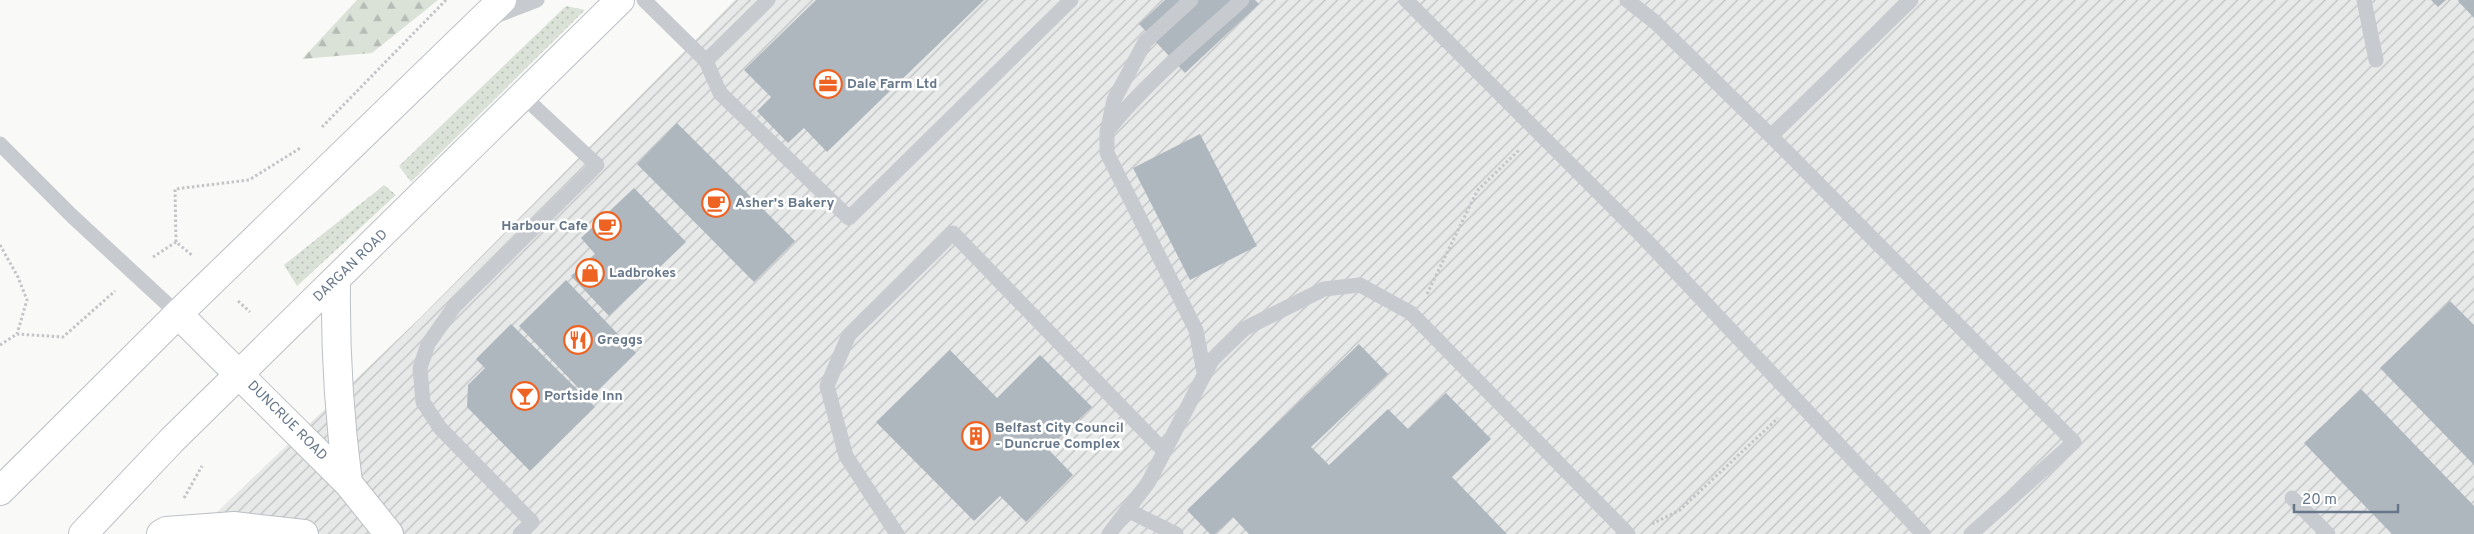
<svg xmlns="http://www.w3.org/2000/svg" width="2474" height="534" font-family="Overpass,sans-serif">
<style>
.industrial{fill:url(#industrial-furrows)}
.grass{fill:url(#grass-dots)}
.forest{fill:url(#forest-firs)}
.building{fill:#afb7be}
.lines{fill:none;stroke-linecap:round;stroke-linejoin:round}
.secondary-casing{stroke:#bbc0c5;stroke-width:30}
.path{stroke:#c2c4c7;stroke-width:3;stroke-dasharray:2.5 2.5;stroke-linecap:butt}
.lane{stroke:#c7cacf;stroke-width:15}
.secondary{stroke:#fff;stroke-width:28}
.labels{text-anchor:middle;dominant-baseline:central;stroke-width:5;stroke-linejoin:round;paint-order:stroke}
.poi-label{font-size:14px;font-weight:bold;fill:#66778a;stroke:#fff;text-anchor:start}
.street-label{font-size:14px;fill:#66778a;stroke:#fff}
</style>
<defs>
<pattern id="industrial-furrows" width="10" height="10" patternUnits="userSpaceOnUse" patternTransform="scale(1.25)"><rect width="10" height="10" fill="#e7e8e8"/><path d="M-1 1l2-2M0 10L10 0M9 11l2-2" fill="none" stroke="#bfc1c2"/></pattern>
<pattern id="grass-dots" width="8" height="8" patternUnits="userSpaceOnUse" patternTransform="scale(1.25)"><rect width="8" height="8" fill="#dae2d8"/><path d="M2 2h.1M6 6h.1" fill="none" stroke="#b5bcb5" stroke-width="1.8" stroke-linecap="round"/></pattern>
<pattern id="forest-firs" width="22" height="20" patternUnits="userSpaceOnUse" patternTransform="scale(1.25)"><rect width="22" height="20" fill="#dae2d8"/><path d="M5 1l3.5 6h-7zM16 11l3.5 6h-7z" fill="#b5bcb5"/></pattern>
</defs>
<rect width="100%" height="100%" fill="#f9f9f7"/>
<path class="industrial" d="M735 0H2474V534H194L421 317Z"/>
<path class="grass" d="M566 6 585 10 411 182 399 166Z
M384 185 396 195 297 286 284 265Z"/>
<path class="forest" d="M357 0H438L372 53 302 59Z"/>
<path class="building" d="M816 0H984L827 152 804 128 788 143 757 111 771 97 744 70Z
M1165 0H1255L1259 4 1185 73 1139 24Z
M2431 0H2446L2438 7Z
M2459 0H2474V18L2458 1Z
M677 123 795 241 754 282 637 164Z
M1200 134 1257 246 1190 280 1133 168Z
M634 188 686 242 609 316 571 276 595 254 581 238Z
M566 280 636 353 589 399 519 326Z
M2450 301 2474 325V465L2380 368Z
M511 324 595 407 530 471 467 407 468 385 485 368 476 359Z
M1359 344 1388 374 1311 447 1329 465 1388 409 1408 429 1446 393 1491 439 1452 477 1507 534H1249L1233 517 1215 534H1210L1187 510Z
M950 350 997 398 1040 355 1092 407 1048 449 1073 475 1026 522 1000 496 974 521 876 422Z
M2361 389 2474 506V534H2392L2304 443Z"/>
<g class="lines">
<defs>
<path id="secondary" d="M336 281C335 349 339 415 348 483
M178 314 348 483 389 534
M0 491 178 314 502 0
M83 534 172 440 620 0
M161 534 166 531 234 526 304 534"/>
</defs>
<use href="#secondary" class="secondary-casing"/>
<path class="path" d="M322 127 446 0
M176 242 175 189 249 180 302 147
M0 245 18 277 27 300 17 334
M153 257 176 242 193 256
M1427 294 1477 191 1519 150
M238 301 250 312
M0 345 17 334 63 337 115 291
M184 498 202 466
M1652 524 1680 510 1778 418"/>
<path class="lane" d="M644 0 706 61 720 93 849 218 1071 0
M1191 0 1145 42 1114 100 1107 132V153L1196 330 1204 373
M1406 0 1644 238 1923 534
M1627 0 1655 22 1786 151 2074 442 1971 534
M2364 0 2376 60
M493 17 537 0
M706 61 768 0
M1109 129C1147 81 1197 41 1242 0
M1771 136 1911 0
M0 144 72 216 178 314
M2292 498 2328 534
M1127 510 1176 534
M520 534 532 522 440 428 423 402 420 368 428 344 454 307 597 165 523 96
M897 534 846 456 827 386 849 335 953 233 1164 451
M1109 534 1148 483 1212 360 1244 329 1324 289 1360 285 1411 313 1628 534"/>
<use href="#secondary" class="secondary"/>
</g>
<defs>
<symbol id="office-ring" viewBox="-11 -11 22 22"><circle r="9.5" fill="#fff" stroke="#ee6322" stroke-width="1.5"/><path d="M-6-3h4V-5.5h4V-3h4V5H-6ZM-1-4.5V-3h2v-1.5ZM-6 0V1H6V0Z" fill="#ee6322"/></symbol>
<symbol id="cafe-ring" viewBox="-11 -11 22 22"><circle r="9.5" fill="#fff" stroke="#ee6322" stroke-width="1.5"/><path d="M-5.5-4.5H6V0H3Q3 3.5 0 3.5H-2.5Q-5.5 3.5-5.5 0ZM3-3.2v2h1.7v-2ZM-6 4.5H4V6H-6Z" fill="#ee6322"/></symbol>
<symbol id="shop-ring" viewBox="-11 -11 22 22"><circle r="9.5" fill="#fff" stroke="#ee6322" stroke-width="1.5"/><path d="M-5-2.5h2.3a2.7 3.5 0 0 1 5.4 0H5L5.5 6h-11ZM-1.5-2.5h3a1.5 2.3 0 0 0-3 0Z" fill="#ee6322"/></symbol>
<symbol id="restaurant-ring" viewBox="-11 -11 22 22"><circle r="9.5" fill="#fff" stroke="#ee6322" stroke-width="1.5"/><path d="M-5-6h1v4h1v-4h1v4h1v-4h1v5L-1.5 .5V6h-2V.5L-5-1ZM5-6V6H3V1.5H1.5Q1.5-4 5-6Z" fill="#ee6322"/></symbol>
<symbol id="bar-ring" viewBox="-11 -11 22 22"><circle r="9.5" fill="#fff" stroke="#ee6322" stroke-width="1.5"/><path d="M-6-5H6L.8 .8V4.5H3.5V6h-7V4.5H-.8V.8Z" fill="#ee6322"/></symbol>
<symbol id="building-ring" viewBox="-11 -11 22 22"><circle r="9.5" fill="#fff" stroke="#ee6322" stroke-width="1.5"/><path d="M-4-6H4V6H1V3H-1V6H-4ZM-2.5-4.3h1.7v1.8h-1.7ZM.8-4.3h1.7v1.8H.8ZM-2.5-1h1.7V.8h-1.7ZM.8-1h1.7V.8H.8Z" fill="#ee6322"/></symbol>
</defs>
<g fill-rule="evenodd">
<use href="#office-ring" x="812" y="68" width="32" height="32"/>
<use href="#cafe-ring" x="700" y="187" width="32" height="32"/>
<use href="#cafe-ring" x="591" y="210" width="32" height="32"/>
<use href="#shop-ring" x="574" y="257" width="32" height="32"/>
<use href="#restaurant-ring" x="562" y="324" width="32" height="32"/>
<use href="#bar-ring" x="509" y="380" width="32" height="32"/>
<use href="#building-ring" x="960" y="420" width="32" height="32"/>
</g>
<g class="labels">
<g class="poi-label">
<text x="847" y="84">Dale Farm Ltd</text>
<text x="735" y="203">Asher's Bakery</text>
<text x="588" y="226" text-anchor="end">Harbour Cafe</text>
<text x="609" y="273">Ladbrokes</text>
<text x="597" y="340">Greggs</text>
<text x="544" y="396">Portside Inn</text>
<text x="995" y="428">Belfast City Council<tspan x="995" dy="16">- Duncrue Complex</tspan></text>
</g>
<g class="street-label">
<text transform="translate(351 266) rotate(-44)">DARGAN ROAD</text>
<text transform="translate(287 421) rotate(45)">DUNCRUE ROAD</text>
</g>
</g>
<path d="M2294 504v8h104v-8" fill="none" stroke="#66778a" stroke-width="2.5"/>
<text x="2302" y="504" font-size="15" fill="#66778a" stroke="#ffffff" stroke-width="4" paint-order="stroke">20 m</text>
</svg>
